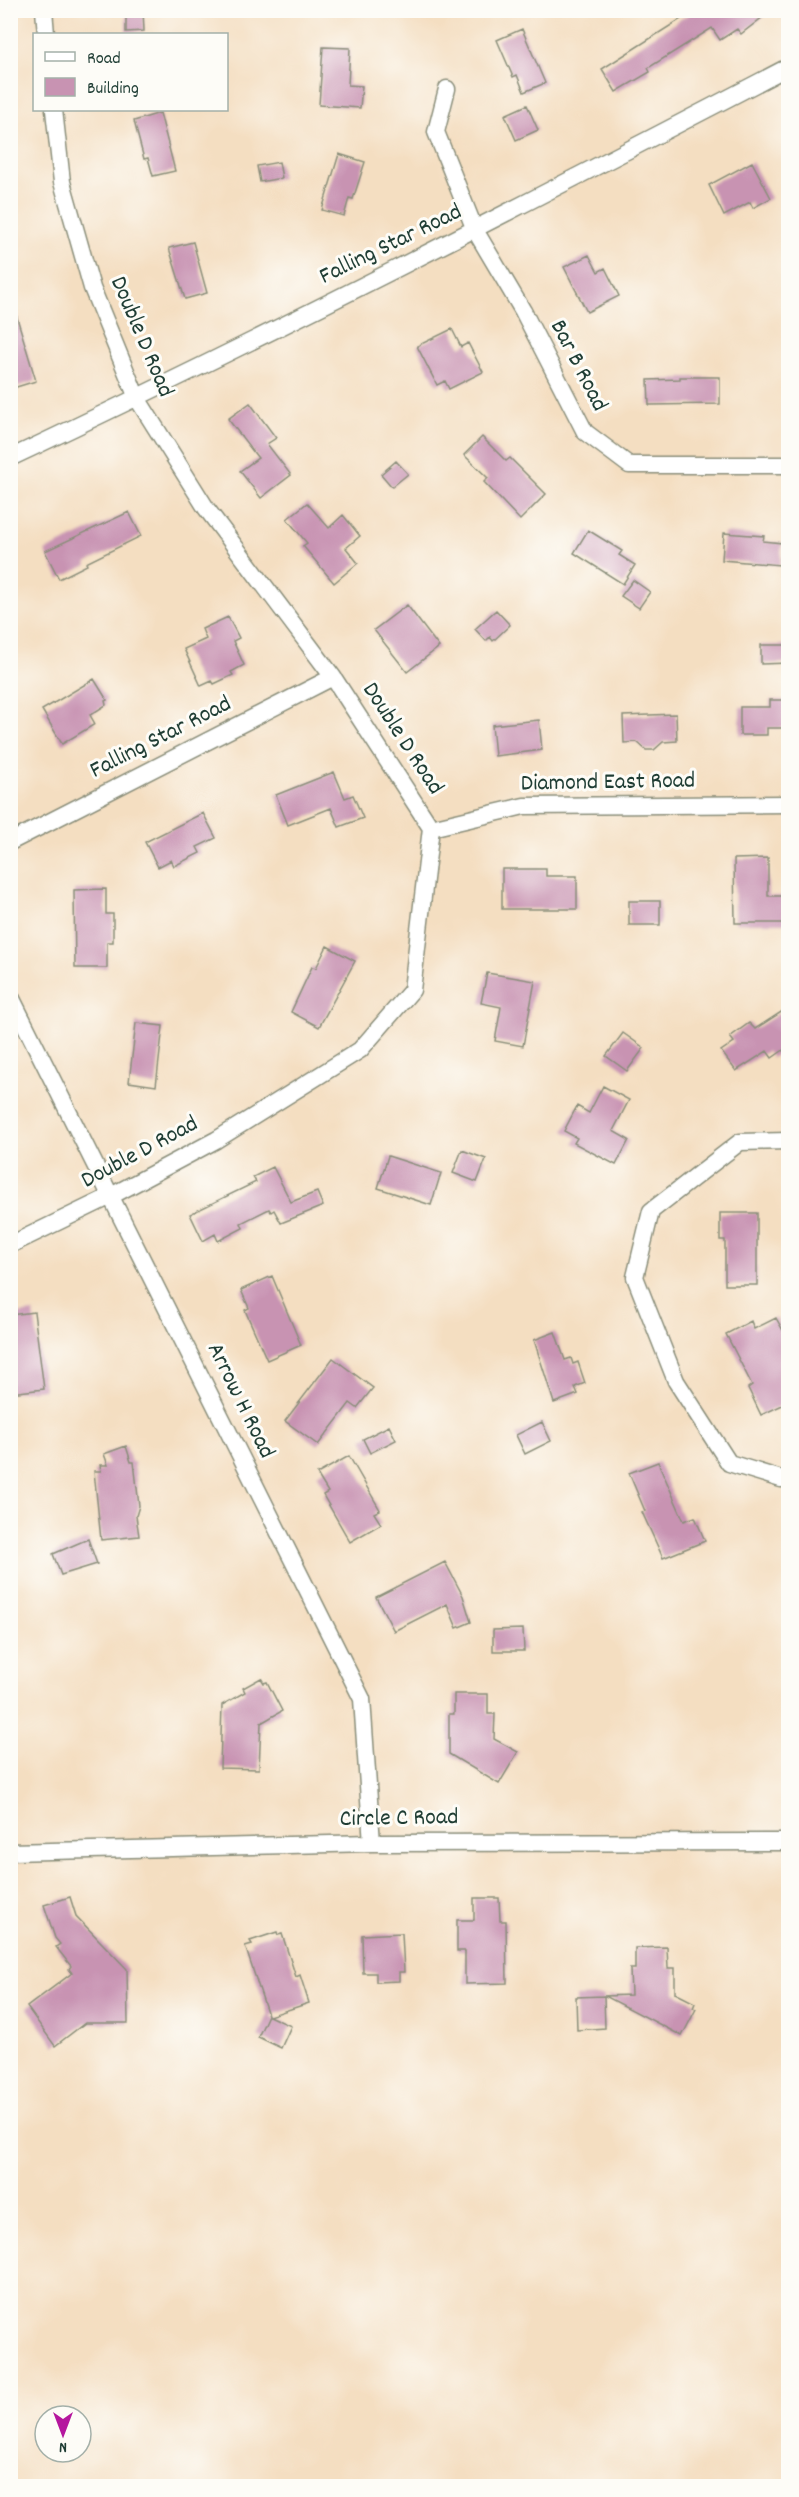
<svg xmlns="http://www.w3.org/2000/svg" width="799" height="2497" font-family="Dekko,sans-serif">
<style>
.building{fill:#c893b2}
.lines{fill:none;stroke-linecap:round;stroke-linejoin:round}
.street-casing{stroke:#8a8e7a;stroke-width:19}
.street{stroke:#fff;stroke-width:16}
.labels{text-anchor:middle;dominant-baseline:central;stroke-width:6;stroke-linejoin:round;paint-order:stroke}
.street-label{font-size:24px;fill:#1f3d34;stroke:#fdfcf7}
</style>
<rect width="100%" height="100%" fill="#fdfcf7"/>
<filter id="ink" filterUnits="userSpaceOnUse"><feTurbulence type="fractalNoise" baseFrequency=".0167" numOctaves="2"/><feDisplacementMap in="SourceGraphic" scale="12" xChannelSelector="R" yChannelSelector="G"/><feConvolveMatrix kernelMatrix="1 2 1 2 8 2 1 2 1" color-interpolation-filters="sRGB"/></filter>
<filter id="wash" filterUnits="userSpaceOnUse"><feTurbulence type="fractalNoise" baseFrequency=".008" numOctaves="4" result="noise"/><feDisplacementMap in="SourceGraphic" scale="24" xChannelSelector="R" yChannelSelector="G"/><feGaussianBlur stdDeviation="1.35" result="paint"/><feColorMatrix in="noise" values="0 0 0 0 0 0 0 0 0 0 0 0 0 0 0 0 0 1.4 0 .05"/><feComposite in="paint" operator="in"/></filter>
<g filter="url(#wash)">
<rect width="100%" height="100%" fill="#f4dec1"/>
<g id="blocks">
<path class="building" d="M126 10H143L144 31 126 32Z
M695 10H772L741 34 737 29 720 40 712 28 648 68 650 72 616 92 602 69Z
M522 29 545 83 524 92 517 75 513 77 497 40Z
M323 47 350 48 348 85 362 86 360 108 319 105Z
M527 105 538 130 516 140 505 115Z
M160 113 175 171 153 176 148 158 144 159 134 121Z
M339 154 365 162 353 199 349 198 344 216 322 210Z
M279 162 282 178 260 182 257 166Z
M752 162 771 198 753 208 750 202 724 216 709 185Z
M193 242 207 293 185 299 169 248Z
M589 255 598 272 605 268 619 296 587 312 564 267Z
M10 311H15L36 381 10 389Z
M452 329 461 347 468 343 483 372 449 389 445 381 437 385 417 346Z
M680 377H720V404L649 405 648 380 680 379Z
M250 403 276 438 267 444 291 475 261 498 240 471 258 458 228 419Z
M482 437 506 461 510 458 546 494 520 520 484 482 488 478 464 455Z
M396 461 408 474 392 487 381 474Z
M307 503 329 528 343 515 360 536 346 548 358 563 334 583 303 546 307 543 287 519Z
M129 512 141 536 86 563 87 565 59 579 45 551Z
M588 530 622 551 619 555 635 565 623 584 574 553Z
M724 533 764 536 763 541 782 543 780 565 722 560Z
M633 580 650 592 639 608 621 596Z
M407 605 439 647 407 672 374 630Z
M496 610 510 625 493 641 490 637 486 641 475 629Z
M228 617 239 638 233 641 244 665 231 672 233 675 214 684 212 681 201 686 184 649 206 639 202 629Z
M761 645H789V663L761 664Z
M94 679 107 700 105 701 106 705 90 715 95 724 62 744 42 710Z
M770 700H789V728H767V735H740V707H770Z
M676 714 677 741 663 742 654 750H646L637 742 624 743 623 716Z
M539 720 542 750 495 756 492 725Z
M334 772 345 798 353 795 363 818 339 827 331 808 288 825 276 795Z
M203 813 216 838 197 847 200 853 174 866 171 860 158 867 145 842Z
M768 858V896H789V923H735L734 859Z
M502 869H546V876H577V909H502Z
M106 889V914H113V942H107V968H75L74 890Z
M629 901H660V925H629Z
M327 946 355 961 319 1027 291 1012 312 967 316 968Z
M487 973 535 981 523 1046 495 1041 501 1007 481 1003Z
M789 1007V1046L772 1058 767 1051 736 1071 721 1051 734 1042 730 1037 749 1023 755 1029Z
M136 1023 163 1026 156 1086 129 1082Z
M623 1033 644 1048 627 1071 606 1056Z
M603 1086 629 1100 613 1131 629 1140 616 1165 574 1143 577 1138 564 1131 577 1106 589 1113Z
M462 1150 486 1159 477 1182 453 1173Z
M388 1156 441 1173 431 1205 378 1188Z
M273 1167 291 1202 317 1192 323 1206 281 1223 274 1210 271 1212 269 1209 241 1223 243 1228 218 1241 215 1234 203 1241 190 1214 256 1182 253 1177Z
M720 1213H757V1285H725V1240H720Z
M272 1276 301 1345 267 1360 245 1310 249 1308 241 1290Z
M34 1312 44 1389 10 1393V1315Z
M776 1318 784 1332 789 1330V1402L761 1415 748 1388 752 1385 726 1334 751 1321 754 1329Z
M555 1332 565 1360 571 1358 573 1364 578 1362 585 1383 575 1387 578 1394 554 1403 534 1340Z
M333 1358 373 1388 357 1408 350 1403 318 1445 285 1421Z
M542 1422 551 1441 525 1454 516 1435Z
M389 1426 396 1440 370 1453 363 1439Z
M126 1446 131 1462H134L139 1506 136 1516 139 1536 101 1540 94 1471H101L100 1465H108L104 1454Z
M349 1456 380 1510 374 1513 381 1524 350 1542 323 1495 328 1492 317 1474Z
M658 1462 684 1521 695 1517 705 1541 663 1558 642 1512 645 1511 629 1473Z
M88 1539 97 1564 61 1575 53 1554Z
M445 1562 463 1596 471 1622 457 1628 447 1604 394 1631 376 1597Z
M523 1629 524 1651H493V1630Z
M261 1678 264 1683 267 1682 282 1711 261 1723 259 1769 220 1768 222 1705 245 1692 243 1688Z
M454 1694H488V1714H495L494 1739 518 1752 499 1784 449 1754V1714H454Z
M70 1897 76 1916 127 1969 128 2023H85L55 2046 27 2007 72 1973 69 1969 71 1966 56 1947 60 1944 55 1938 44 1905Z
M474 1898H499L500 1921H506L507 1983 465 1984V1951H457V1920H474Z
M277 1932 278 1935 282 1934 296 1977 300 1975 309 2003 269 2016 291 2026 281 2048 258 2037 268 2015 245 1946 252 1944 250 1941Z
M402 1933 404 1972H399V1981L376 1982V1973H363L362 1935Z
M667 1947 668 1968H675V1993L695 2003 693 2008 696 2009 682 2036 605 1996 631 1995 630 1969H635V1948Z
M604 1996 605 2028 577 2030 576 1997Z"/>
</g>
</g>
<g filter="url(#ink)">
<use href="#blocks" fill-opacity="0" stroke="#8a8e7a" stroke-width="1.5"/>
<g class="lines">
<defs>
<path id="street" d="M44 10 46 34
M447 89 436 132 475 230 523 311 585 432 629 465H788
M10 458C273 334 531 201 788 67
M431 828 524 806 788 804
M10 842 333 677
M10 995 362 1699 372 1843
M788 1141 740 1142 651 1211 635 1277 676 1381 729 1463 781 1479 788 1478
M10 1245 111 1196 216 1140 360 1050 412 990 431 828 333 677 206 508 137 398 92 288 62 182 54 110
M10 1852 372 1843 788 1842"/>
</defs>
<use href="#street" class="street-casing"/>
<use href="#street" class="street"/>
</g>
</g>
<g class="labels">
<g class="street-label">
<text transform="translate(391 245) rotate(-26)">Falling Star Road</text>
<text transform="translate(141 337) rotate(67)">Double D Road</text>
<text transform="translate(578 366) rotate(63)">Bar B Road</text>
<text transform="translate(161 738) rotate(-27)">Falling Star Road</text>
<text transform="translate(402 739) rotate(57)">Double D Road</text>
<text transform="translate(608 783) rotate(-1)">Diamond East Road</text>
<text transform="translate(140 1153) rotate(-28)">Double D Road</text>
<text transform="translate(240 1401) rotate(64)">Arrow H Road</text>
<text transform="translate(399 1819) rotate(-1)">Circle C Road</text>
</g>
</g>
<rect width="799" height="2497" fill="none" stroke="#fdfcf7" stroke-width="36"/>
<rect x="33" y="33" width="195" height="78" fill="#fdfcf7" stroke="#a4b0a9" stroke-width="1.5"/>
<rect x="45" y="52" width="30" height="9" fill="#ffffff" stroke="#a4b0a9" stroke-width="1.5"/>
<text x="87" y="63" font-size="18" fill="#1f3d34">Road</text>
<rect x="45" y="78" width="30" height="18" fill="#c893b2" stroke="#a4b0a9" stroke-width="1.5"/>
<text x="87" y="93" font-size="18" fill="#1f3d34">Building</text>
<g transform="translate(63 2434) rotate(180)"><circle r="28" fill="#fdfcf7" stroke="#a4b0a9" stroke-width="1.5"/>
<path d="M0-4.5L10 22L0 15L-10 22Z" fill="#b5179e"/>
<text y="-9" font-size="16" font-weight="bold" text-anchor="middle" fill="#1f3d34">N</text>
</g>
</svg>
